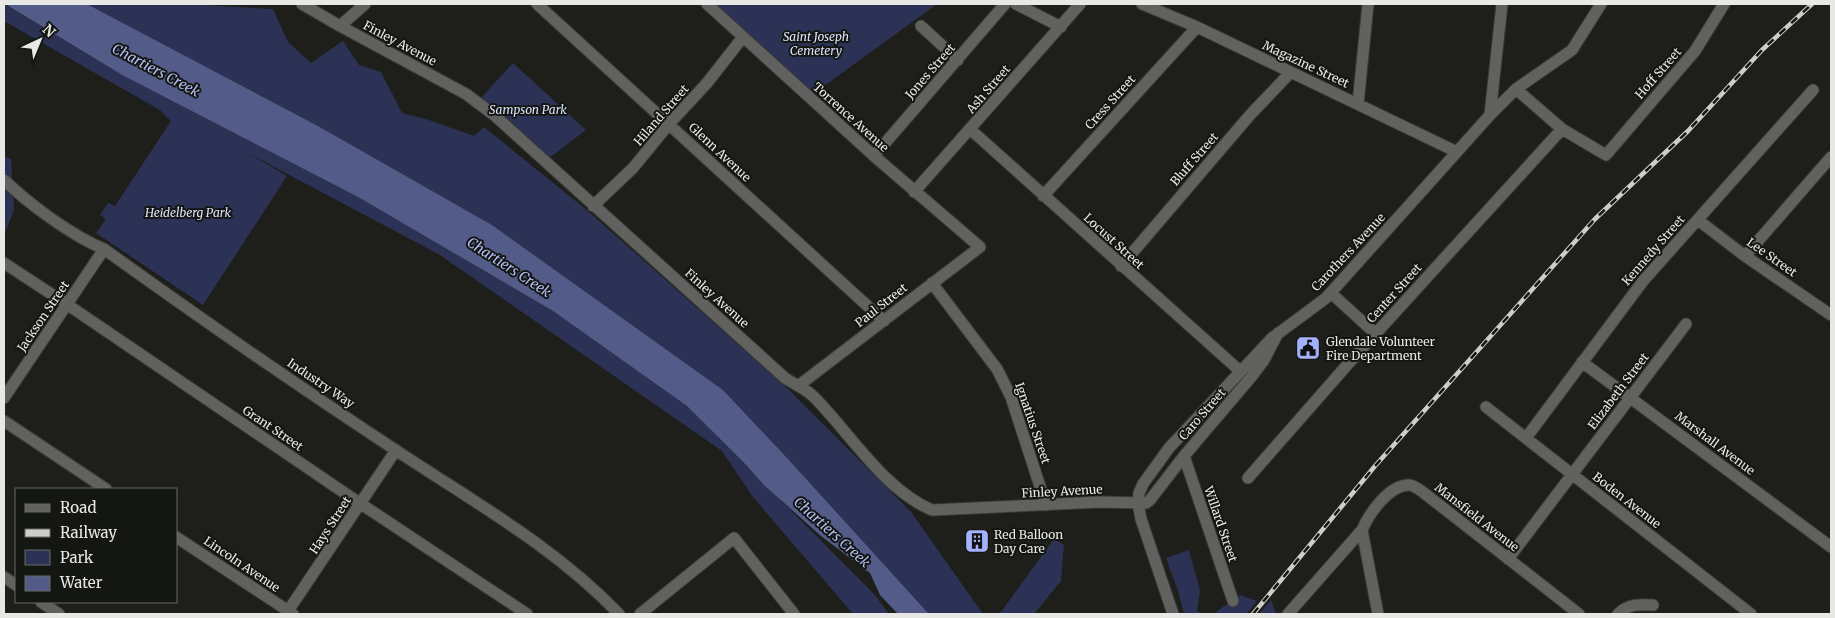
<svg xmlns="http://www.w3.org/2000/svg" width="1835" height="618" font-family="Merriweather,serif">
<style>
.green{fill:#2c3255}
.water{fill:#535b88}
.lines{fill:none;stroke-linecap:round;stroke-linejoin:round}
.minor-casing{stroke:#3a3b37;stroke-width:13}
.minor{stroke:#61615f;stroke-width:11}
.rail-casing{stroke:#cdceca;stroke-width:4.5}
.rail{stroke:#141611;stroke-width:2.5;stroke-dasharray:8;stroke-linecap:butt}
.labels{text-anchor:middle;dominant-baseline:central;stroke-width:4;stroke-linejoin:round;paint-order:stroke}
.park-label{font-size:12px;font-style:italic;fill:#dae1fe;stroke:#141611}
.street-label{font-size:12px;fill:#e8e9e6;stroke:#141611}
.poi-label{font-size:12px;fill:#e8e9e6;stroke:#141611;text-anchor:start}
.water-label{font-size:14px;font-style:italic;fill:#b2bef8;stroke:#141611}
</style>
<rect width="100%" height="100%" fill="#1e1f1a"/>
<path class="green" d="M4 4 122 75 358 197 553 311 687 406 874 594 889 614H853L753 497 722 451 440 255 246 152 287 176 203 305 96 233 106 219 100 215 108 203 115 206 171 121 160 110 4 21Z
M87 4H202L204 5 273 9 288 42 311 63 343 41 359 65 381 72 402 113 426 119 474 136 484 127 588 211 786 387 911 512 983 614H929L789 460 723 390 492 225 318 126Z
M715 4H937L813 94Z
M513 63 586 130 549 158 480 99Z
M4 156 11 159 14 210 4 235Z
M1054 539 1064 545 1061 581 1034 614H992L1001 612Z
M1189 550 1200 590 1197 611 1203 614H1184L1178 591 1166 558Z
M1240 595 1257 601 1246 614H1213Z
M1271 600 1276 614H1259Z"/>
<path class="water" d="M5 4H87L318 126 492 225 723 390 789 460 929 614H898L880 595 870 573 821 536 765 486 747 466 687 406 553 311 358 197 122 75Z"/>
<g class="lines">
<defs>
<path id="minor" d="M302 4 340 26 466 94 494 115 785 378C794 384 806 389 814 397 850 433 884 490 932 510L1100 502 1146 503 1150 500 1184 456 1252 376 1264 360 1278 333
M537 4 884 321
M707 4 874 156 980 247 798 386
M1016 4 1061 27
M1142 4 1197 27 1457 152
M340 26 365 4
M921 26 958 60
M1516 89 1562 129 1606 155 1695 51 1724 4
M1358 104 1368 4
M1490 115 1502 4
M971 130 1240 371
M874 156 1005 4
M4 180C29 204 72 236 104 249 200 318 298 386 397 451 474 502 555 547 619 614
M914 192 1080 4
M1043 196 1197 27
M593 206 633 168 669 124 707 83 743 37
M1698 220 1745 256 1831 315
M1745 256 1831 157
M4 263 68 305 352 498 527 614
M1121 266 1250 115 1290 73
M932 283 997 369 1011 397 1046 505
M1331 293 1376 334
M1582 362 1831 547
M4 398 104 249
M1486 407 1751 614
M4 421 106 489
M1526 438 1643 281 1813 90
M1184 456 1233 601
M1248 478 1348 364 1562 129
M1362 530 1378 614
M176 537 293 614
M1508 559 1686 324
M4 577 16 585
M41 602 59 614
M286 614 396 450
M640 614 734 538 794 614
M1173 614 1141 519 1138 503 1139 493 1143 484 1169 448 1272 338 1326 298 1490 115 1516 89 1572 50 1601 4
M1288 614 1362 530C1369 514 1389 484 1410 485 1415 486 1420 490 1424 493L1579 614
M1618 614C1628 604 1639 604 1653 605"/>
</defs>
<use href="#minor" class="minor-casing"/>
<use href="#minor" class="minor"/>
<defs>
<path id="rail" d="M1253 614 1375 466 1595 219 1688 131 1762 50 1812 4"/>
</defs>
<use href="#rail" class="rail-casing"/>
<use href="#rail" class="rail"/>
</g>
<defs>
<symbol id="civic-square" viewBox="-11 -11 22 22"><rect x="-9" y="-9" width="18" height="18" rx="4" fill="#a4b2fc" stroke="#141611"/><path d="M-.6-6.5H3V-4.5H.6V-3L4-1V1h2V6H-6V1h2V-1L-.6-3ZM-1.2 2.5V6h2.4V2.5Z" fill="#111"/></symbol>
<symbol id="building-square" viewBox="-11 -11 22 22"><rect x="-9" y="-9" width="18" height="18" rx="4" fill="#a4b2fc" stroke="#141611"/><path d="M-4-6H4V6H1V3H-1V6H-4ZM-2.5-4.3h1.7v1.8h-1.7ZM.8-4.3h1.7v1.8H.8ZM-2.5-1h1.7V.8h-1.7ZM.8-1h1.7V.8H.8Z" fill="#111"/></symbol>
</defs>
<g fill-rule="evenodd">
<use href="#civic-square" x="1294" y="334" width="28" height="28"/>
<use href="#building-square" x="963" y="527" width="28" height="28"/>
</g>
<g class="labels">
<g class="park-label">
<text x="816" y="36">Saint Joseph<tspan x="816" dy="14">Cemetery</tspan></text>
<text x="528" y="109">Sampson Park</text>
<text x="188" y="212">Heidelberg Park</text>
</g>
<g class="street-label">
<text transform="translate(400 43) rotate(28)">Finley Avenue</text>
<text transform="translate(1306 64) rotate(25)">Magazine Street</text>
<text transform="translate(930 71) rotate(-49)">Jones Street</text>
<text transform="translate(1658 73) rotate(-49)">Hoff Street</text>
<text transform="translate(988 89) rotate(-49)">Ash Street</text>
<text transform="translate(1110 102) rotate(-48)">Cress Street</text>
<text transform="translate(661 115) rotate(-49)">Hiland Street</text>
<text transform="translate(851 117) rotate(42)">Torrence Avenue</text>
<text transform="translate(720 152) rotate(43)">Glenn Avenue</text>
<text transform="translate(1194 159) rotate(-49)">Bluff Street</text>
<text transform="translate(1114 241) rotate(42)">Locust Street</text>
<text transform="translate(1653 250) rotate(-49)">Kennedy Street</text>
<text transform="translate(1348 252) rotate(-47)">Carothers Avenue</text>
<text transform="translate(1772 257) rotate(35)">Lee Street</text>
<text transform="translate(1394 293) rotate(-48)">Center Street</text>
<text transform="translate(717 298) rotate(42)">Finley Avenue</text>
<text transform="translate(881 305) rotate(-38)">Paul Street</text>
<text transform="translate(43 316) rotate(-56)">Jackson Street</text>
<text transform="translate(321 383) rotate(34)">Industry Way</text>
<text transform="translate(1618 391) rotate(-53)">Elizabeth Street</text>
<text transform="translate(1202 414) rotate(-49)">Caro Street</text>
<text transform="translate(1033 423) rotate(71)">Ignatius Street</text>
<text transform="translate(273 428) rotate(34)">Grant Street</text>
<text transform="translate(1715 443) rotate(37)">Marshall Avenue</text>
<text transform="translate(1062 491) rotate(-3)">Finley Avenue</text>
<text transform="translate(1627 500) rotate(38)">Boden Avenue</text>
<text transform="translate(1477 517) rotate(38)">Mansfield Avenue</text>
<text transform="translate(1221 524) rotate(71)">Willard Street</text>
<text transform="translate(330 525) rotate(-57)">Hays Street</text>
<text transform="translate(242 564) rotate(34)">Lincoln Avenue</text>
</g>
<g class="poi-label">
<text x="1326" y="341">Glendale Volunteer<tspan x="1326" dy="14">Fire Department</tspan></text>
<text x="994" y="534">Red Balloon<tspan x="994" dy="14">Day Care</tspan></text>
</g>
<g class="water-label">
<text transform="translate(156 70) rotate(28)">Chartiers Creek</text>
<text transform="translate(509 267) rotate(33)">Chartiers Creek</text>
<text transform="translate(832 532) rotate(42)">Chartiers Creek</text>
</g>
</g>
<rect width="1835" height="618" fill="none" stroke="#e8e9e6" stroke-width="10"/>
<rect x="15" y="488" width="162" height="115" fill="#141611" stroke="#696a66"/>
<rect x="25" y="504" width="25" height="8" fill="#61615f" stroke="#696a66"/>
<text x="60" y="513" font-size="15" fill="#e8e9e6">Road</text>
<rect x="25" y="529" width="25" height="8" fill="#cdceca" stroke="#696a66"/>
<text x="60" y="538" font-size="15" fill="#e8e9e6">Railway</text>
<rect x="25" y="550" width="25" height="15" fill="#2c3255" stroke="#696a66"/>
<text x="60" y="563" font-size="15" fill="#e8e9e6">Park</text>
<rect x="25" y="576" width="25" height="15" fill="#535b88" stroke="#696a66"/>
<text x="60" y="588" font-size="15" fill="#e8e9e6">Water</text>
<g transform="translate(40 40) rotate(44)" stroke="#141611" stroke-width="4" paint-order="stroke">
<path d="M0-4L9 19L0 12L-9 19Z" fill="#e8e9e6"/>
<text y="-8" font-size="14" font-weight="bold" text-anchor="middle" fill="#e8e9e6">N</text>
</g>
</svg>
